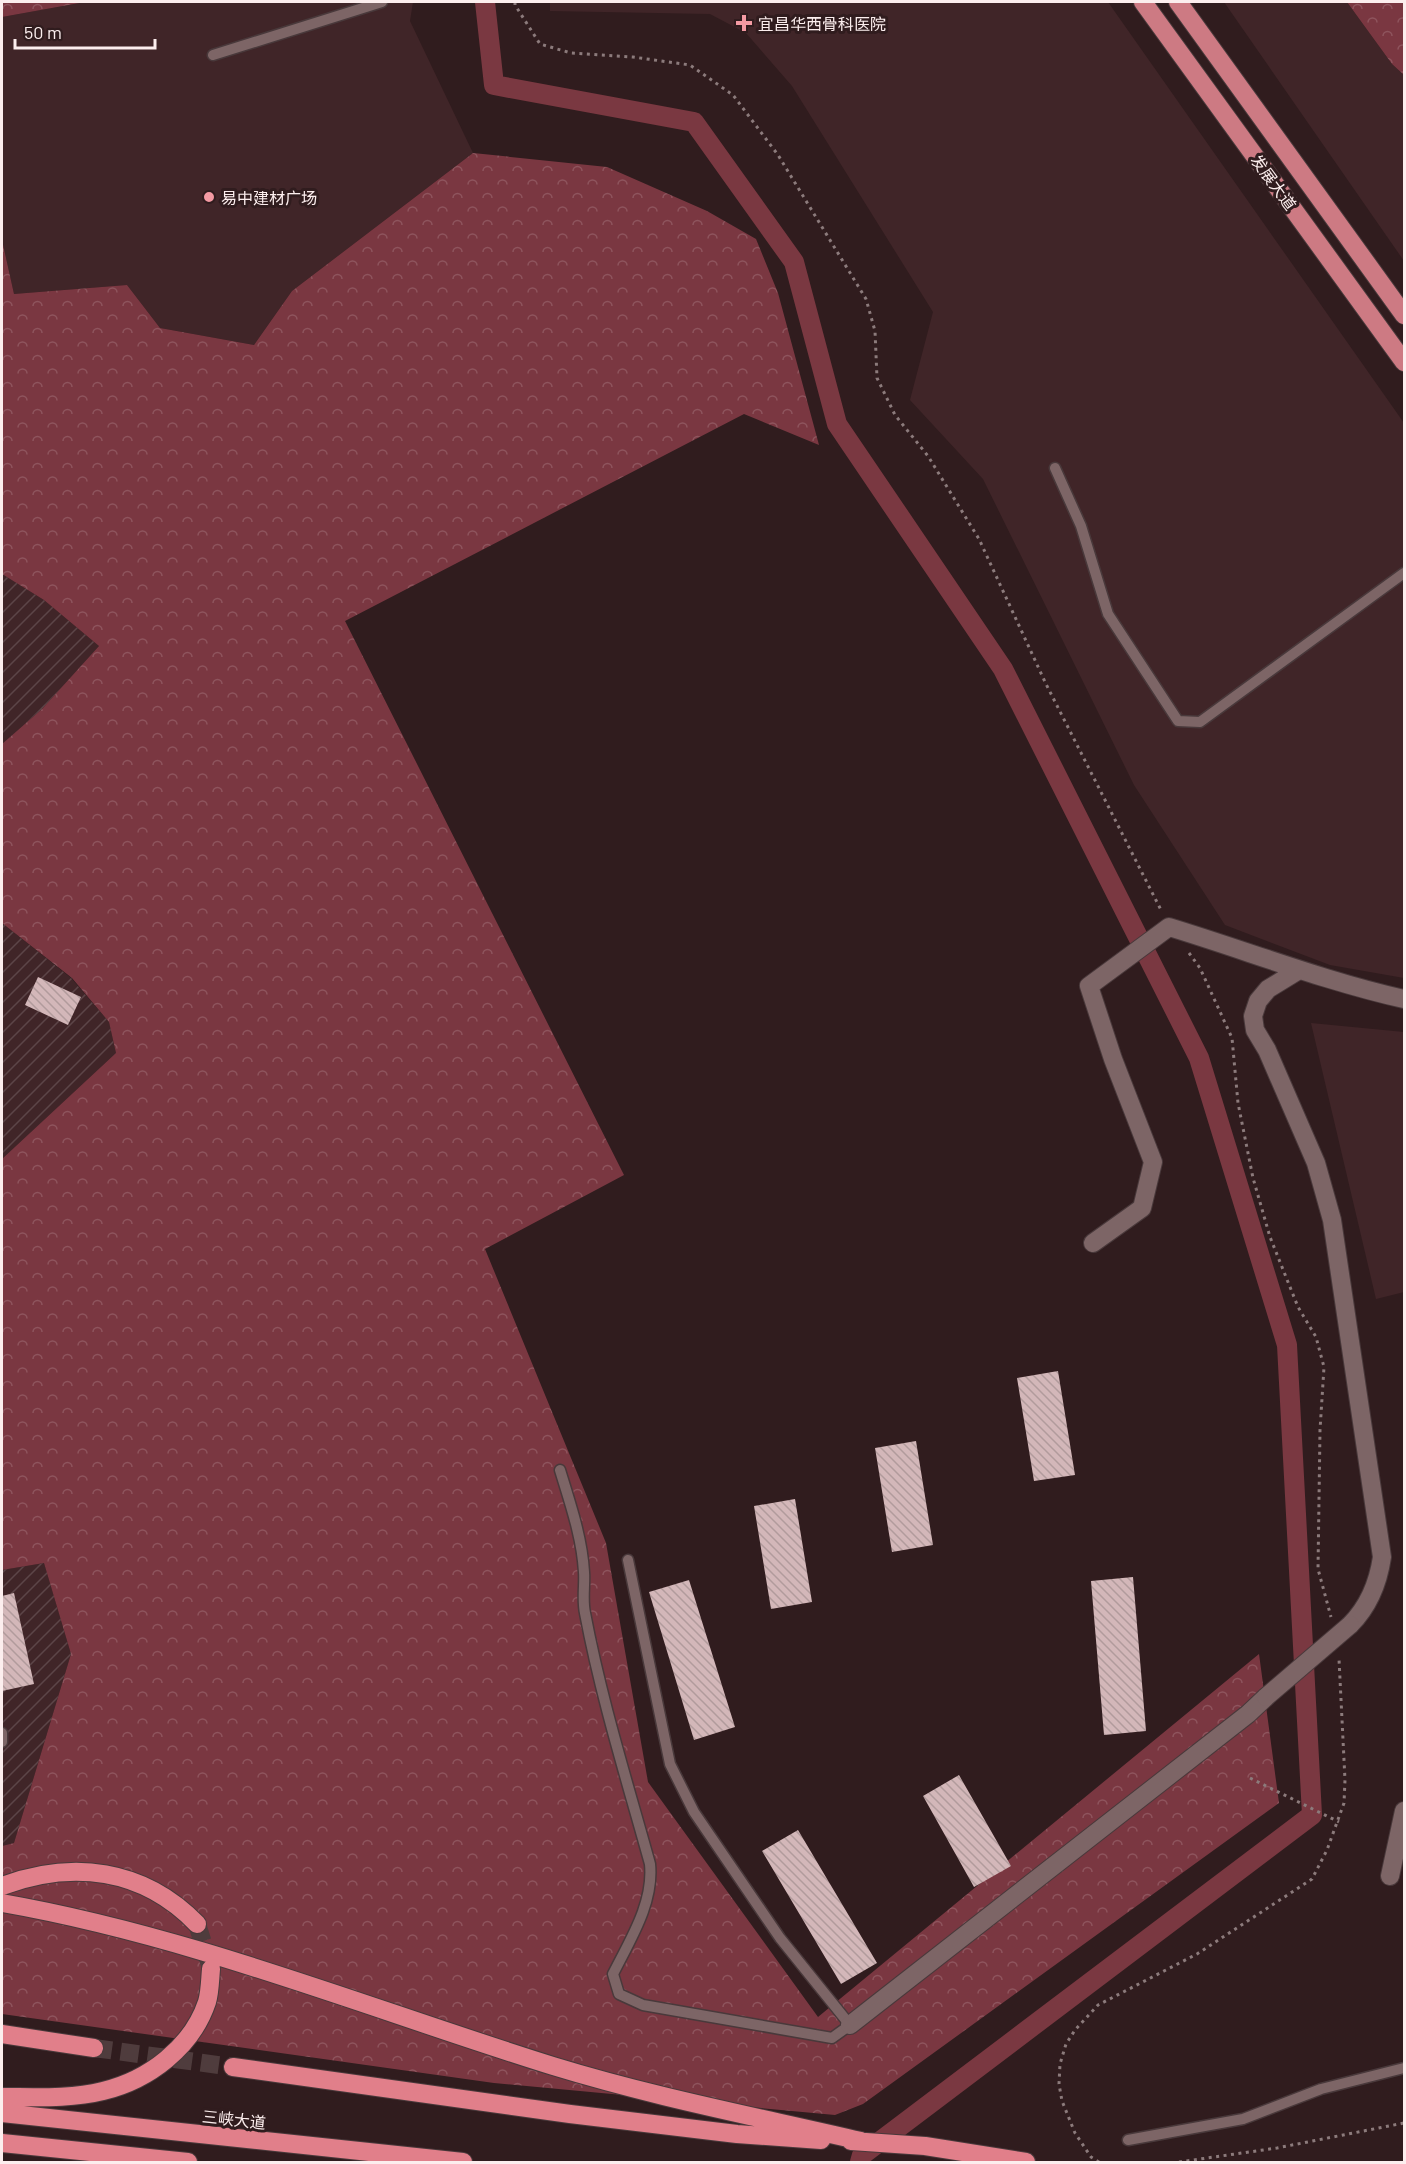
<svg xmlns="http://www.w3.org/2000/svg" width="1406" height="2164" font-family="Barlow,'Noto Sans SC',sans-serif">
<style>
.built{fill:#402528}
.industrial{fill:url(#industrial-furrows)}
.forest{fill:url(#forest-crowns)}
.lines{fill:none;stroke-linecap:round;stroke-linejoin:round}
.canal{stroke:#7a3841;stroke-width:20}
.building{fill:url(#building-back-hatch)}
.motorway-tunnel{stroke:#4f3c3d;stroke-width:18;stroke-dasharray:18 9;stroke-linecap:butt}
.service-casing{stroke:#49393b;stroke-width:13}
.minor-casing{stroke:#49393b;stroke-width:20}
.trunk-casing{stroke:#49393b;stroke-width:20}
.motorway-casing{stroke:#49393b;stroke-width:20}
.path{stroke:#8c7b7c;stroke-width:3;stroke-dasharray:3 4.5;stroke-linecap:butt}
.service{stroke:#7d6566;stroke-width:10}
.minor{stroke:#7d6566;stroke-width:18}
.trunk{stroke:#cd7a83;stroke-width:18}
.motorway{stroke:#e17f8a;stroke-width:18}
.minor-bridge-casing{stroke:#49393b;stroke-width:20;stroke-linecap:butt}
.minor-bridge{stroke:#7d6566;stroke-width:18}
.poi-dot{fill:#f49aa3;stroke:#301c1e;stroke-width:2}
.labels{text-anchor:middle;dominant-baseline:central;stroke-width:6;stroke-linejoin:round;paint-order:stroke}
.poi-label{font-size:16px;fill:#fceeee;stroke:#301c1e;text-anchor:start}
.street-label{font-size:16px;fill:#fceeee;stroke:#301c1e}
</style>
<defs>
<pattern id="industrial-furrows" width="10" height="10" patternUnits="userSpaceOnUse" patternTransform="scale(1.5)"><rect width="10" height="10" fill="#402528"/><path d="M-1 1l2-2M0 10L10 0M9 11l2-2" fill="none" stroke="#5c4548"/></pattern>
<pattern id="forest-crowns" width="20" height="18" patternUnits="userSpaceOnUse" patternTransform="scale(1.5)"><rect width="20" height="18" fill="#7a3741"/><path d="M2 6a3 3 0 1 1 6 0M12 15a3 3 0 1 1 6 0" fill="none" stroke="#8e545d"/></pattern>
<pattern id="building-back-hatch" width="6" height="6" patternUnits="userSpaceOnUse" patternTransform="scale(1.5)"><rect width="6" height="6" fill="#d3b7b9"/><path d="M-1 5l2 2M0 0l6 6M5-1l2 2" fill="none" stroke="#b19b9c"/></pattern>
</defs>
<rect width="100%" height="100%" fill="#301c1e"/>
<path class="built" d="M85 2H413L410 21 473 153 292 291 254 345 160 328 127 285 14 294 2 240V17Z
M550 2H1108L1404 423V978L1330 965 1225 925 1134 785 983 479 910 400 933 312 792 86 746 33 710 14 550 11Z
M1224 2H1347L1392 64 1404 75V261Z
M1311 1023 1404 1032V1292L1376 1299Z"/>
<path class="industrial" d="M2 574 44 600 99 646 42 709 2 744Z
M2 923 71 978 109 1022 116 1053 2 1159Z
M44 1563 71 1654 14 1843 2 1846V1570Z"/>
<path class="forest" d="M2 2H85L2 17Z
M1347 2H1404V75L1392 64Z
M473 153 607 167 707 211 756 239 778 293 819 445 744 414 345 621 624 1175 485 1249 606 1543 648 1782 818 2017 1259 1654 1279 1803 863 2104 835 2115 494 2083 2 2014V1846L14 1843 71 1654 44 1563 2 1570V1159L116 1053 109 1022 72 978 2 923V744L42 709 99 646 44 600 2 574V240L14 294 127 285 160 328 254 345 292 291Z"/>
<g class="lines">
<path class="canal" d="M485 2 494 85 694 122 794 262 837 424 1003 669 1199 1058 1287 1345 1312 1815 862 2155 860 2162"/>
</g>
<path class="building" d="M38 977 81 997 68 1025 25 1005Z
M1058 1371 1075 1475 1034 1481 1017 1378Z
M916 1441 933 1545 892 1552 875 1448Z
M795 1499 812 1602 771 1609 754 1506Z
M1133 1577 1146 1731 1104 1735 1091 1581Z
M689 1580 735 1727 694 1740 649 1592Z
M14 1593 34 1684 2 1691V1596Z
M959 1775 1011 1866 974 1887 923 1796Z
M798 1830 877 1963 841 1984 762 1851Z"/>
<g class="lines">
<path class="motorway-tunnel" d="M197 1924 210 1965
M94 2048 233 2067"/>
<defs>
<path id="service" d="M213 55 382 2
M1055 468 1081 526 1108 614 1178 721 1200 722 1404 573
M560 1470C570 1503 582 1537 584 1572 585 1585 582 1599 585 1613 601 1698 627 1781 650 1864 654 1903 630 1940 613 1974L619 1994 643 2005 832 2038 850 2025 780 1938 694 1812 670 1764 628 1560
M2 1733V1742
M1128 2140 1243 2119 1321 2089 1404 2068"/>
<path id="minor" d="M1299 970 1268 989 1258 1001 1253 1016 1255 1030 1267 1050 1316 1163 1332 1220 1382 1557C1378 1584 1369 1606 1350 1625
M1093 1243 1142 1208 1153 1162 1113 1059 1089 986 1169 927C1248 951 1324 981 1404 999
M1390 1876 1404 1811
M850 2025 1248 1714 1266 1697"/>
<path id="trunk" d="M1143 2 1404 362
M1178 2 1404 315"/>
<path id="motorway" d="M2 1886C72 1860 143 1868 197 1924
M2 1903C191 1936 370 2009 553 2066 654 2097 758 2117 861 2141
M2 2034 94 2048
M233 2067 570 2114 737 2134 821 2140
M2 2097C35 2097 71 2099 103 2091 149 2080 192 2047 207 2002 210 1992 210 1980 211 1969
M2 2113 463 2162
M851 2141 925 2146 1026 2162
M2 2143 188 2162"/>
</defs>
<use href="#service" class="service-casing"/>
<use href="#minor" class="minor-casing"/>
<use href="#trunk" class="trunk-casing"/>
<use href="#motorway" class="motorway-casing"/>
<path class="path" d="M515 2V5L540 44 571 53 633 57 690 65 733 95 778 155 866 299 875 331 877 378 895 415 928 456 979 539 1046 684 1162 912
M1189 953 1200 968 1232 1038 1238 1103 1253 1178 1270 1237 1298 1307 1316 1337 1324 1367 1320 1430 1318 1569 1331 1617
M1250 1778 1339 1822
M1099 2162 1091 2157 1075 2133 1062 2101 1059 2084 1060 2064 1066 2044 1075 2030 1098 2005 1197 1954 1312 1879 1327 1850 1344 1803 1345 1780 1339 1659
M1179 2162 1277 2148 1404 2123"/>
<use href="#service" class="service"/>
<use href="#minor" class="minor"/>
<use href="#trunk" class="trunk"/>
<use href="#motorway" class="motorway"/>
<defs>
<path id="minor-bridge" d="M1266 1697 1350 1625"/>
</defs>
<use href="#minor-bridge" class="minor-bridge-casing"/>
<use href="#minor-bridge" class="minor-bridge"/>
</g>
<g class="poi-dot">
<path d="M741 14h6v6h6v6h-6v6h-6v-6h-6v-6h6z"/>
<circle cx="209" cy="197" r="6"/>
</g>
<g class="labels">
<g class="poi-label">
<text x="758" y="23">宜昌华西骨科医院</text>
<text x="221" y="197">易中建材广场</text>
</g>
<g class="street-label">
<text transform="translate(1274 182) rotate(54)">发展大道</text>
<text transform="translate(234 2119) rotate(6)">三峡大道</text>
</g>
</g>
<rect width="1406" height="2164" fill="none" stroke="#fceeee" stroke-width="6"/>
<path d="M15 39v9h140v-9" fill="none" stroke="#fceeee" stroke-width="3"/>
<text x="24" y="39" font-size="18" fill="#fceeee" stroke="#301c1e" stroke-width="4.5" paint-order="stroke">50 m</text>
</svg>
